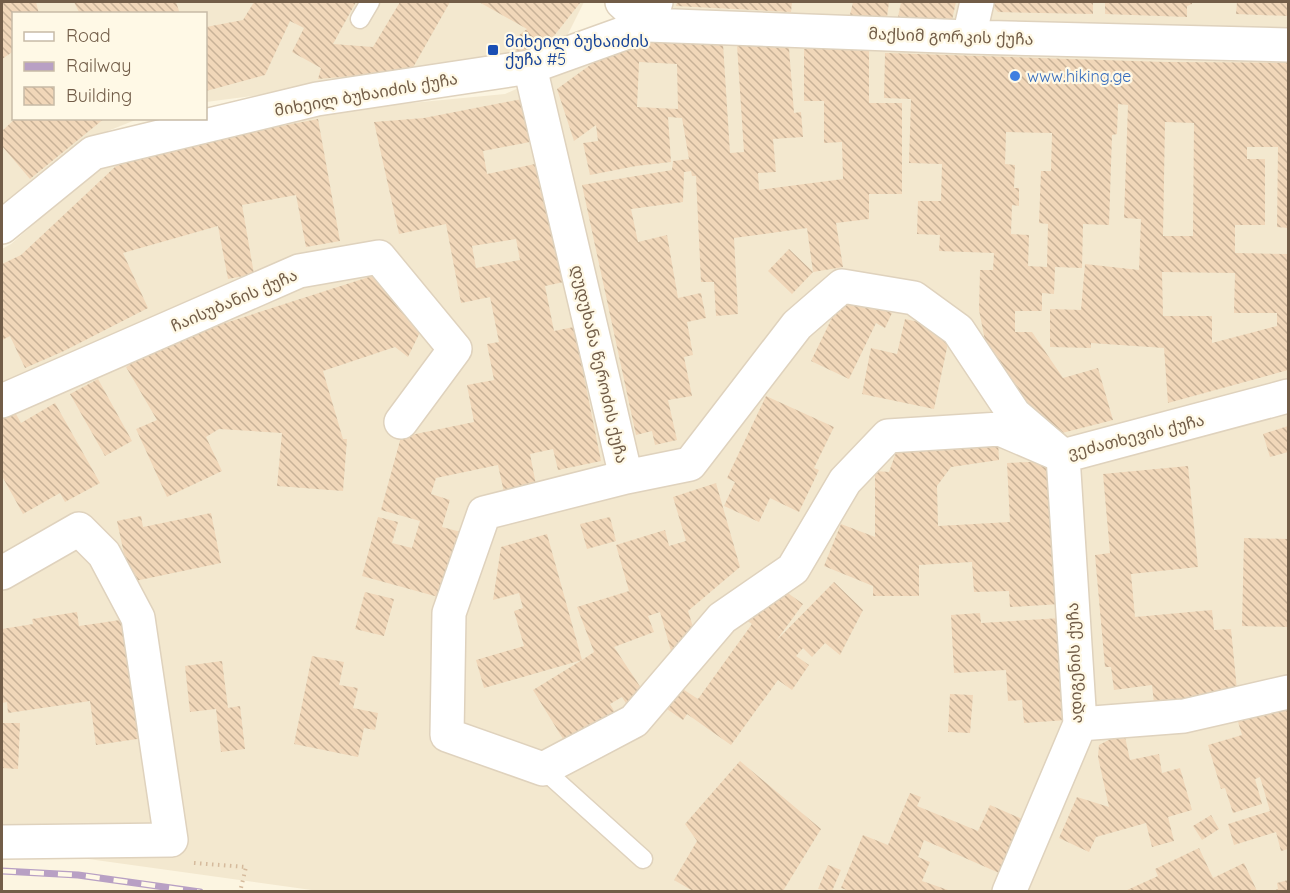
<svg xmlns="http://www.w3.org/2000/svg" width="1290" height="893" font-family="Quicksand,'Noto Sans Georgian',sans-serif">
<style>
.residential{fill:#f3e8cf}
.building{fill:url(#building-back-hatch);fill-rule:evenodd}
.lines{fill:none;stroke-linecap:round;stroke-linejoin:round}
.service-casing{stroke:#dfd2bd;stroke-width:21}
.minor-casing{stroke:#dfd2bd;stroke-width:36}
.tertiary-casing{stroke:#dfd2bd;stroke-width:36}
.path{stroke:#d5ba9c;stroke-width:4;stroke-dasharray:1.5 4.5;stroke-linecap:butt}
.service{stroke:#fff;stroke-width:18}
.minor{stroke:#fff;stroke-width:33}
.tertiary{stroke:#fff;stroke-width:33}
.rail-casing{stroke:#b8a0c4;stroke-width:7}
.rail{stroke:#fff9e6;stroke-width:4.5;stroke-dasharray:14;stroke-linecap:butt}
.transit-dot{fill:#1a4fb4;stroke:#fff9e6;stroke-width:2}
.shop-dot{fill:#3f7fe0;stroke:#fff9e6;stroke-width:2}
.labels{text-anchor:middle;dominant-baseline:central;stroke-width:4.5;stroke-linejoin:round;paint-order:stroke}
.street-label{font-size:16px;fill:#725d48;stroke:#fff9e6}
.transit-label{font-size:16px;fill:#164399;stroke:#fff9e6;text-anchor:start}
.shop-label{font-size:16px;fill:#366cbe;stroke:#fff9e6;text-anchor:start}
</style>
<defs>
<pattern id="building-back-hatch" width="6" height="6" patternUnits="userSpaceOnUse" patternTransform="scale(1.5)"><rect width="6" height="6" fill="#f1d7b9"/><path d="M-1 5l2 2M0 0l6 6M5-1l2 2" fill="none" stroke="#c8b298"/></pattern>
</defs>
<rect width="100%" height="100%" fill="#fcf5e1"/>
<path class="residential" d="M2 2H584L568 34 529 60 206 102V14H14V118L138 119 85 140 2 208Z
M640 2H967L960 31 685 15Z
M986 2H1288V891L326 892 74 857 2 852V249L11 244 105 162 275 116 505 94 642 32 974 55Z"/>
<path class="building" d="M2 2H36L39 14H14V51L2 59Z
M74 2H176L180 14H80Z
M254 2H356L333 44 373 47 400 2H450L411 71 318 79 321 68 292 52 304 28 290 21 265 75 206 91V27L243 20Z
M479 2H578L580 3 546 46 518 58 513 40 527 29Z
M677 2H792L791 12 676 6Z
M853 2H889L887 17 850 15Z
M901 2H956L952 20 898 17Z
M992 2H1093V14L998 12 991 4Z
M1105 2H1192V4L1187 6V17L1105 14Z
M1237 2H1288V16L1236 14Z
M629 40 723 44 730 153 744 152 737 45 789 48 794 113 801 112 803 137 773 139 776 172 758 173 759 190 843 179 842 142 824 143V101H804V49H869V103H902V194H869V219L836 223 843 267 813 272 792 294 768 271 789 249 813 272 807 228 734 238 738 314 716 316 714 282H701L696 176H692L691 171 684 172 683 202 631 209 638 242 667 235 678 298 701 293 706 318 687 322 693 355 684 357 692 396 668 400 677 440 655 445 652 431 636 435 582 185 672 170 673 161 689 159 682 118 668 117 671 162 636 166 590 175 583 143 598 141 596 125 574 141 557 89 615 47ZM639 62 677 64 678 109 637 107Z
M885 53 1165 62 1288 63V228L1277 227 1278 147H1247V159H1265V225H1235V253L1288 254V370L1168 403 1164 348 1091 343V348L1050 347V309L1081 310 1085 264 1139 270 1141 219 1124 218 1128 105 1118 104 1117 134 1112 135 1109 225 1083 224 1082 268 1055 267 1054 294 1042 293V311H1015V332H1032L1063 378 1098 368 1113 420 1062 433 1041 423 988 356 979 310 980 270H993L994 253 939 251 940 235 917 234 918 201H941L942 164 909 163 911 99 884 98ZM1165 122 1194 123 1193 236H1163ZM1006 132 1052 133 1051 171H1041L1039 223 1048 224 1047 267 1028 266 1029 235 1011 234 1012 205 1019 206V188H1014L1015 165 1005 164ZM1162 272 1235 273 1234 313H1277V326L1212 343V316H1163Z
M522 99 530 142 483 151 487 174 535 164 541 193 546 192 564 282 545 286 554 331 574 327 601 461 558 470 553 449 530 454 537 490 505 497 498 465 436 478 431 494 450 500 442 527 461 532 442 598 362 576 378 517 398 522 392 543 412 548 420 521 381 510 401 437 474 422 467 385 494 380 487 344 499 342 490 297 461 303 446 224 399 234 374 122 424 118ZM516 239 520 260 476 268 472 246Z
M16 118H105L30 179 2 146V131Z
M318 119 340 241 306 247 296 195 242 205 254 274 228 279 218 226 123 253 148 308 64 351 25 368 10 336 2 340V264L21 255 116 166 203 141Z
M372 276 422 328 408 357 395 347 323 371 343 439H347L343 491 277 486 282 433 219 429 206 437 222 471 167 497 136 429 157 420 126 367 169 341Z
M845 291 892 313 885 328 876 323 849 379 811 361Z
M905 319 951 329 934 409 862 394 871 348 897 354Z
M98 379 132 441 105 456 70 394Z
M766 396 834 427 814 468 819 470 799 512 770 498 759 522 724 506 735 482 727 478Z
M55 403 100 483 65 502 60 493 23 514 2 476V412L12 407 21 423Z
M1288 426V452L1270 457 1263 434Z
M900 441H998L999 460 951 467 937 486 938 526 1010 522 1007 463 1054 461 1061 604 1010 607 1009 591 974 592 972 562 919 565V596H873V586L824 566 841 524 875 537V471L889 472Z
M1188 466 1198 567 1131 574 1135 617 1212 610 1214 630 1231 629 1237 690 1173 703H1154L1152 685 1114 690 1111 667H1105L1095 555 1110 553 1103 474Z
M716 483 740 567 688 611 693 627 671 651 660 612 648 616 654 632 614 647 645 694 627 705 622 697 610 704 617 716 568 747 533 690 582 660 484 688 476 660 524 646 514 611 523 608 519 593 493 600 501 547 547 534 582 660 594 652 577 607 629 591 616 545 665 530 669 546 686 541 673 497Z
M211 513 221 563 130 582 117 521 141 516 143 527Z
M610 517 616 541 587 549 580 524Z
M1244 538 1288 539V627L1242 626Z
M834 582 863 610 840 655 825 643 812 657 803 648 796 656 809 665 792 690 778 680 731 745 687 714 683 720 661 705 675 684 698 699 752 624 748 621 774 583 803 604 776 641Z
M365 592 394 599 384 636 355 629Z
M77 612 79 626 127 619 144 738 96 745 90 701 8 713 7 702 2 703V629L33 624 32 619Z
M980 613 981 623 1061 618 1067 720 1024 723 1022 700 1008 701 1006 670 954 673 951 615Z
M312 656 344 662 339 685 358 688 353 708 378 713 375 730 364 728 358 757 294 744Z
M222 661 228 708 240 706 245 749 221 752 216 709 190 712 185 666Z
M950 694 973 695 970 733 948 732Z
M1288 699V849L1281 851 1276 832 1234 845 1228 824 1270 811 1260 777 1255 779 1262 804 1233 813 1225 788 1221 789 1208 745 1242 735 1236 715Z
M2 723H20L18 769 2 768Z
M1124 732 1130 760 1159 754 1162 773 1180 768 1192 810 1168 817 1174 841 1152 847 1146 823 1096 837 1089 852 1059 838 1077 797 1109 807 1098 757 1099 745Z
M740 761 821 829 783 891H693L674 880 697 841 685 824Z
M910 793 921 797 917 806 978 831 990 805 1029 822 1006 876 924 840 918 857 930 862 922 881 951 891H850L841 888 863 835 888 845Z
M1211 815 1219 829 1202 840 1193 826Z
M1199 848 1213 878 1244 863 1257 891H1125L1158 876 1155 869Z
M828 865 841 870 832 891 818 889Z
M1288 880V891H1273L1278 889 1277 883Z"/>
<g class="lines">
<defs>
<path id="service" d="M360 19 370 2
M543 769 643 859"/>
<path id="minor" d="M656 2 647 25 969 37 1288 45
M969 37 977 2
M530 67 626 477
M2 401 299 271 379 257 455 349 401 422
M2 573 79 529 104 554 138 618 171 840 2 842
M1080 724 1184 716 1288 692
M1009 892 1080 724 1063 456 1014 414 958 330 914 298 842 286 797 325 690 464 626 477 484 513 449 613 447 735 543 769 634 721 722 618 793 569 845 481 888 436 1000 429 1063 456 1288 396"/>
<path id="tertiary" d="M2 227 93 153 317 99 530 67 647 25 622 2"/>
</defs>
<use href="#service" class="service-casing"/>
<use href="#minor" class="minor-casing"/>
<use href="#tertiary" class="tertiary-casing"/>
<path class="path" d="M194 863 246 867 240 892"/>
<use href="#service" class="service"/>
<use href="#minor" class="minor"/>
<use href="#tertiary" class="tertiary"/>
<defs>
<path id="rail" d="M2 871 78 875 200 892"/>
</defs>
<use href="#rail" class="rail-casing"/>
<use href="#rail" class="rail"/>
</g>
<rect class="transit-dot" x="487" y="44" width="12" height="12" rx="3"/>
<circle class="shop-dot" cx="1015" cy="76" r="6"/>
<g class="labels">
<g class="street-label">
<text transform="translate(951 36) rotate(2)">მაქსიმ გორკის ქუჩა</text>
<text transform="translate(366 94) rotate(-10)">მიხეილ ბუხაიძის ქუჩა</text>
<text transform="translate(234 300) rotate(-23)">ჩაისუბანის ქუჩა</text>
<text transform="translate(600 364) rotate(77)">დუდუხანა წეროძის ქუჩა</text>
<text transform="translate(1136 436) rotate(-14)">ვეძათხევის ქუჩა</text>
<text transform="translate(1074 663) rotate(-92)">ადიგენის ქუჩა</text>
</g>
<g class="transit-label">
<text x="505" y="41">მიხეილ ბუხაიძის<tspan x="505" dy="18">ქუჩა #5</tspan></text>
</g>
<g class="shop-label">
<text x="1027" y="76">www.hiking.ge</text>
</g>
</g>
<rect width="1290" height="893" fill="none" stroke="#725d48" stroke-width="6"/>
<rect x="12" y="12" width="195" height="108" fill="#fff9e6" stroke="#c7bba7" stroke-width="1.5"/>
<rect x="24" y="32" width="30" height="9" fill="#ffffff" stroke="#c7bba7" stroke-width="1.5"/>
<text x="66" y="42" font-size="18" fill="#725d48">Road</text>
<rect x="24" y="62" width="30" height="9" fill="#b8a0c4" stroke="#c7bba7" stroke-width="1.5"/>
<text x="66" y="72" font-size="18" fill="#725d48">Railway</text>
<rect x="24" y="87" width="30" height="18" fill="url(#building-back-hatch)" stroke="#c7bba7" stroke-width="1.5"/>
<text x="66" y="102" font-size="18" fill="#725d48">Building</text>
</svg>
